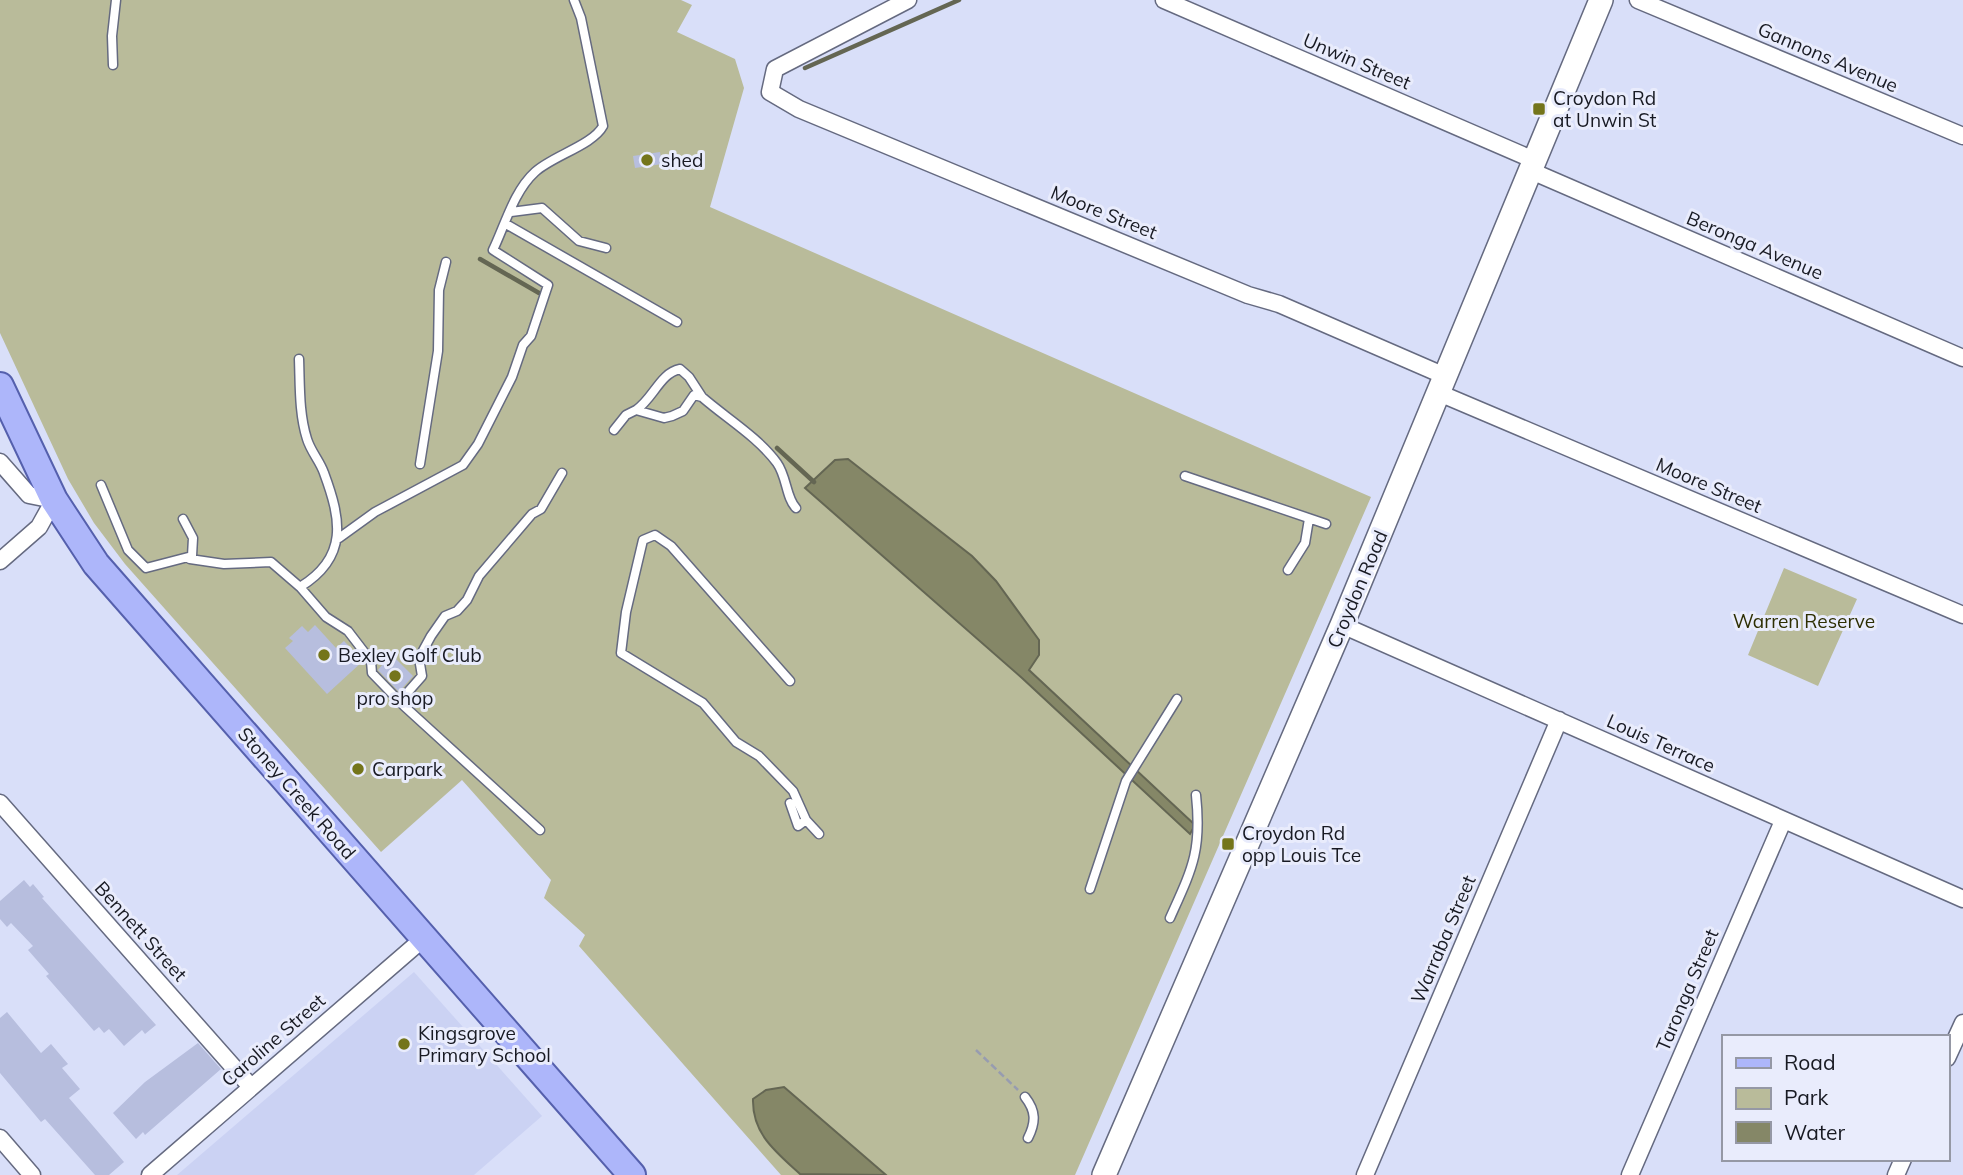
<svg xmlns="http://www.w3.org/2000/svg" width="1963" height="1175" font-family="Mulish,sans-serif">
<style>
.built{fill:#cbd2f3}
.green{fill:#b9bb9a}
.water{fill:#858767;stroke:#646653;stroke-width:2}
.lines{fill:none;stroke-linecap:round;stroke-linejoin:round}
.stream{stroke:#646653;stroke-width:4.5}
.building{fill:#b7bede}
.service-casing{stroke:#656a80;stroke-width:11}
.minor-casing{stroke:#656a80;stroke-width:19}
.secondary-casing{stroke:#656a80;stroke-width:26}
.primary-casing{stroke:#5560ad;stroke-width:30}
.path{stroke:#979cb0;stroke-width:2.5;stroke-dasharray:7 3.5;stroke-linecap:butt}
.service{stroke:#fff;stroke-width:8}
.minor{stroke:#fff;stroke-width:16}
.secondary{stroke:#fff;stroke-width:23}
.primary{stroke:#adb6fa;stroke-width:26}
.poi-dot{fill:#74751b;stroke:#e9ecfc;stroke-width:2.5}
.labels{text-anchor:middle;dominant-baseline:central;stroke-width:6;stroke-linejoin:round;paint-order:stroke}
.street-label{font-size:19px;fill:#181a23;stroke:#e9ecfc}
.poi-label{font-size:19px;fill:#181a23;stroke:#e9ecfc;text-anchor:start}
.park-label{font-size:19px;fill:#2e2f03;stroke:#e9ecfc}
</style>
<rect width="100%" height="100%" fill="#d9dff9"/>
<path class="built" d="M414 972 542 1116 474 1175H177Z"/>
<path class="green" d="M0 0H681L692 5 677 32 735 59 744 88 710 207 1371 497 1075 1175H781L579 946 585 935 544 898 551 880 462 780 381 852 125 564 94 523 68 479 0 333Z
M1784 568 1857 599 1818 686 1748 655Z"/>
<path class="water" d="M848 459 972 556 996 581 1039 640V655L1029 670 1195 825 1190 834 1022 678 805 488 835 460Z
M784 1087 886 1175 800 1174C776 1152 752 1134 753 1099L766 1090Z"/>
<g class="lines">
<path class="stream" d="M805 68 959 0
M480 259 539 293
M777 448 814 482"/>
</g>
<path class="building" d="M660 152 662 164 635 168 633 156Z
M315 625 336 648 344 641 363 661 327 694 285 648 293 641 289 638 302 626 308 632Z
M391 654 413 676 399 692 378 670Z
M24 880 30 887 33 884 44 897 42 898 156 1025 145 1034 142 1030 124 1046 109 1029 104 1033 99 1027 94 1031 46 976 49 974 28 950 33 946 11 923 7 927 0 919V901Z
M7 1012 41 1053 51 1044 68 1064 62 1068 80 1089 69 1098 124 1162 109 1175H95L45 1119 41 1122 0 1073V1018Z
M198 1043 221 1069 145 1135 143 1132 136 1139 113 1113 145 1082Z"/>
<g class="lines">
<defs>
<path id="service" d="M113 65 112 36 116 0
M511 212 542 208 579 241 606 248
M506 224 677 322
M636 410C653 399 660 373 680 369L689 377 702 397
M614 430 626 415 636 410 664 418 672 416 683 411 694 395 702 397C726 418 758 437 777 463 787 477 786 498 796 508
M420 464 438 351 439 290 446 262
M1185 476 1326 524
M101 485 128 550 146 568 192 556 193 538 183 519
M339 538 375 512 463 465 478 444 512 377 523 345 531 336 548 285 493 250C505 225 514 191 535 172 552 156 593 145 603 126L581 18 574 0
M190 559 224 564 271 562 300 587C349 557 341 519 324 473 320 461 311 452 307 439 299 414 300 386 299 359
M1288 570 1305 543 1309 519
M300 587 326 617 348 631 371 661 372 673 404 706 540 830
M400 701 422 676 419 658 431 636 445 616 457 611 467 600 479 576 532 514 541 509 562 473
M790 803 798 826 806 820 793 791 759 756 736 742 703 703 621 653 626 612 643 540 655 535 671 546 790 681
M806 820 819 834
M1090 889 1126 781 1177 699
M1170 918C1192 869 1202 851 1196 795
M1025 1097C1036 1111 1036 1122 1028 1138"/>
<path id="minor" d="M908 0 775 69 770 92 799 109 1248 295 1279 304 1445 376
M1164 0 1534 160
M1638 0 1963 136
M1529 170 1963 358
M1439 393 1963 615
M0 462 29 495 54 500 39 527 0 561
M1342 625 1963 899
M0 803 251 1087
M1947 1058 1963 1023
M0 1138 32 1175
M150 1175 424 938
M1365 1175 1559 720
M1630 1175 1783 821
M1896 1175 1903 1159"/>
<path id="secondary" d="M1104 1175 1342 625 1601 0"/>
<path id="primary" d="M0 386 54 500 96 564 632 1175"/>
</defs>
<use href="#service" class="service-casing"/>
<use href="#minor" class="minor-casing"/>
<use href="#secondary" class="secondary-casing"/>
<use href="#primary" class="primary-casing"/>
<path class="path" d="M976 1050 1018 1090"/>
<use href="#service" class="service"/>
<use href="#minor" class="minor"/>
<use href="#secondary" class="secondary"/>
<use href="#primary" class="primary"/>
</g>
<g class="poi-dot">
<rect x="1532" y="102" width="14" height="14" rx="3.5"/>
<circle cx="647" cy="160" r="7"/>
<circle cx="324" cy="655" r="7"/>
<circle cx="395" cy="676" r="7"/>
<circle cx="358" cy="769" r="7"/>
<rect x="1221" y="837" width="14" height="14" rx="3.5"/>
<circle cx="404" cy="1044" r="7"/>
</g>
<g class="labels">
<g class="street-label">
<text transform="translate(1828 57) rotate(23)">Gannons Avenue</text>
<text transform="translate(1357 61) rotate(23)">Unwin Street</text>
<text transform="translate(1104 212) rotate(22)">Moore Street</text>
<text transform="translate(1755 245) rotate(23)">Beronga Avenue</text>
<text transform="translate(1709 485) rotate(23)">Moore Street</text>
<text transform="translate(1357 589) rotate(-67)">Croydon Road</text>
<text transform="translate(1661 743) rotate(24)">Louis Terrace</text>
<text transform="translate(297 793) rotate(49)">Stoney Creek Road</text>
<text transform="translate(141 931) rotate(48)">Bennett Street</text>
<text transform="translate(1443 939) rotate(-67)">Warraba Street</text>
<text transform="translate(1687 990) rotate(-67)">Taronga Street</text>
<text transform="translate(273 1040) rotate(-41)">Caroline Street</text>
</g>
<g class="poi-label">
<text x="1553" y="98">Croydon Rd<tspan x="1553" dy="22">at Unwin St</tspan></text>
<text x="661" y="160">shed</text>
<text x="338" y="655">Bexley Golf Club</text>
<text x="395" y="698" text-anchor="middle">pro shop</text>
<text x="372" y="769">Carpark</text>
<text x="1242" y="833">Croydon Rd<tspan x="1242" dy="22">opp Louis Tce</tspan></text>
<text x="418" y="1033">Kingsgrove<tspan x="418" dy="22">Primary School</tspan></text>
</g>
<g class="park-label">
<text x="1804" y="621">Warren Reserve</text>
</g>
</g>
<rect x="1722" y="1035" width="228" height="126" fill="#e9ecfc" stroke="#9598a5" stroke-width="2"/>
<rect x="1736" y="1058" width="35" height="10" fill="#adb6fa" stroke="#9598a5" stroke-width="2"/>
<text x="1784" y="1070" font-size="21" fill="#181a23">Road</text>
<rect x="1736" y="1088" width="35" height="21" fill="#b9bb9a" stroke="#9598a5" stroke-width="2"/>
<text x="1784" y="1105" font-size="21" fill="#181a23">Park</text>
<rect x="1736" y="1122" width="35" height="21" fill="#858767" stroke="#9598a5" stroke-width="2"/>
<text x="1784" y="1140" font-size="21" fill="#181a23">Water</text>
</svg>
